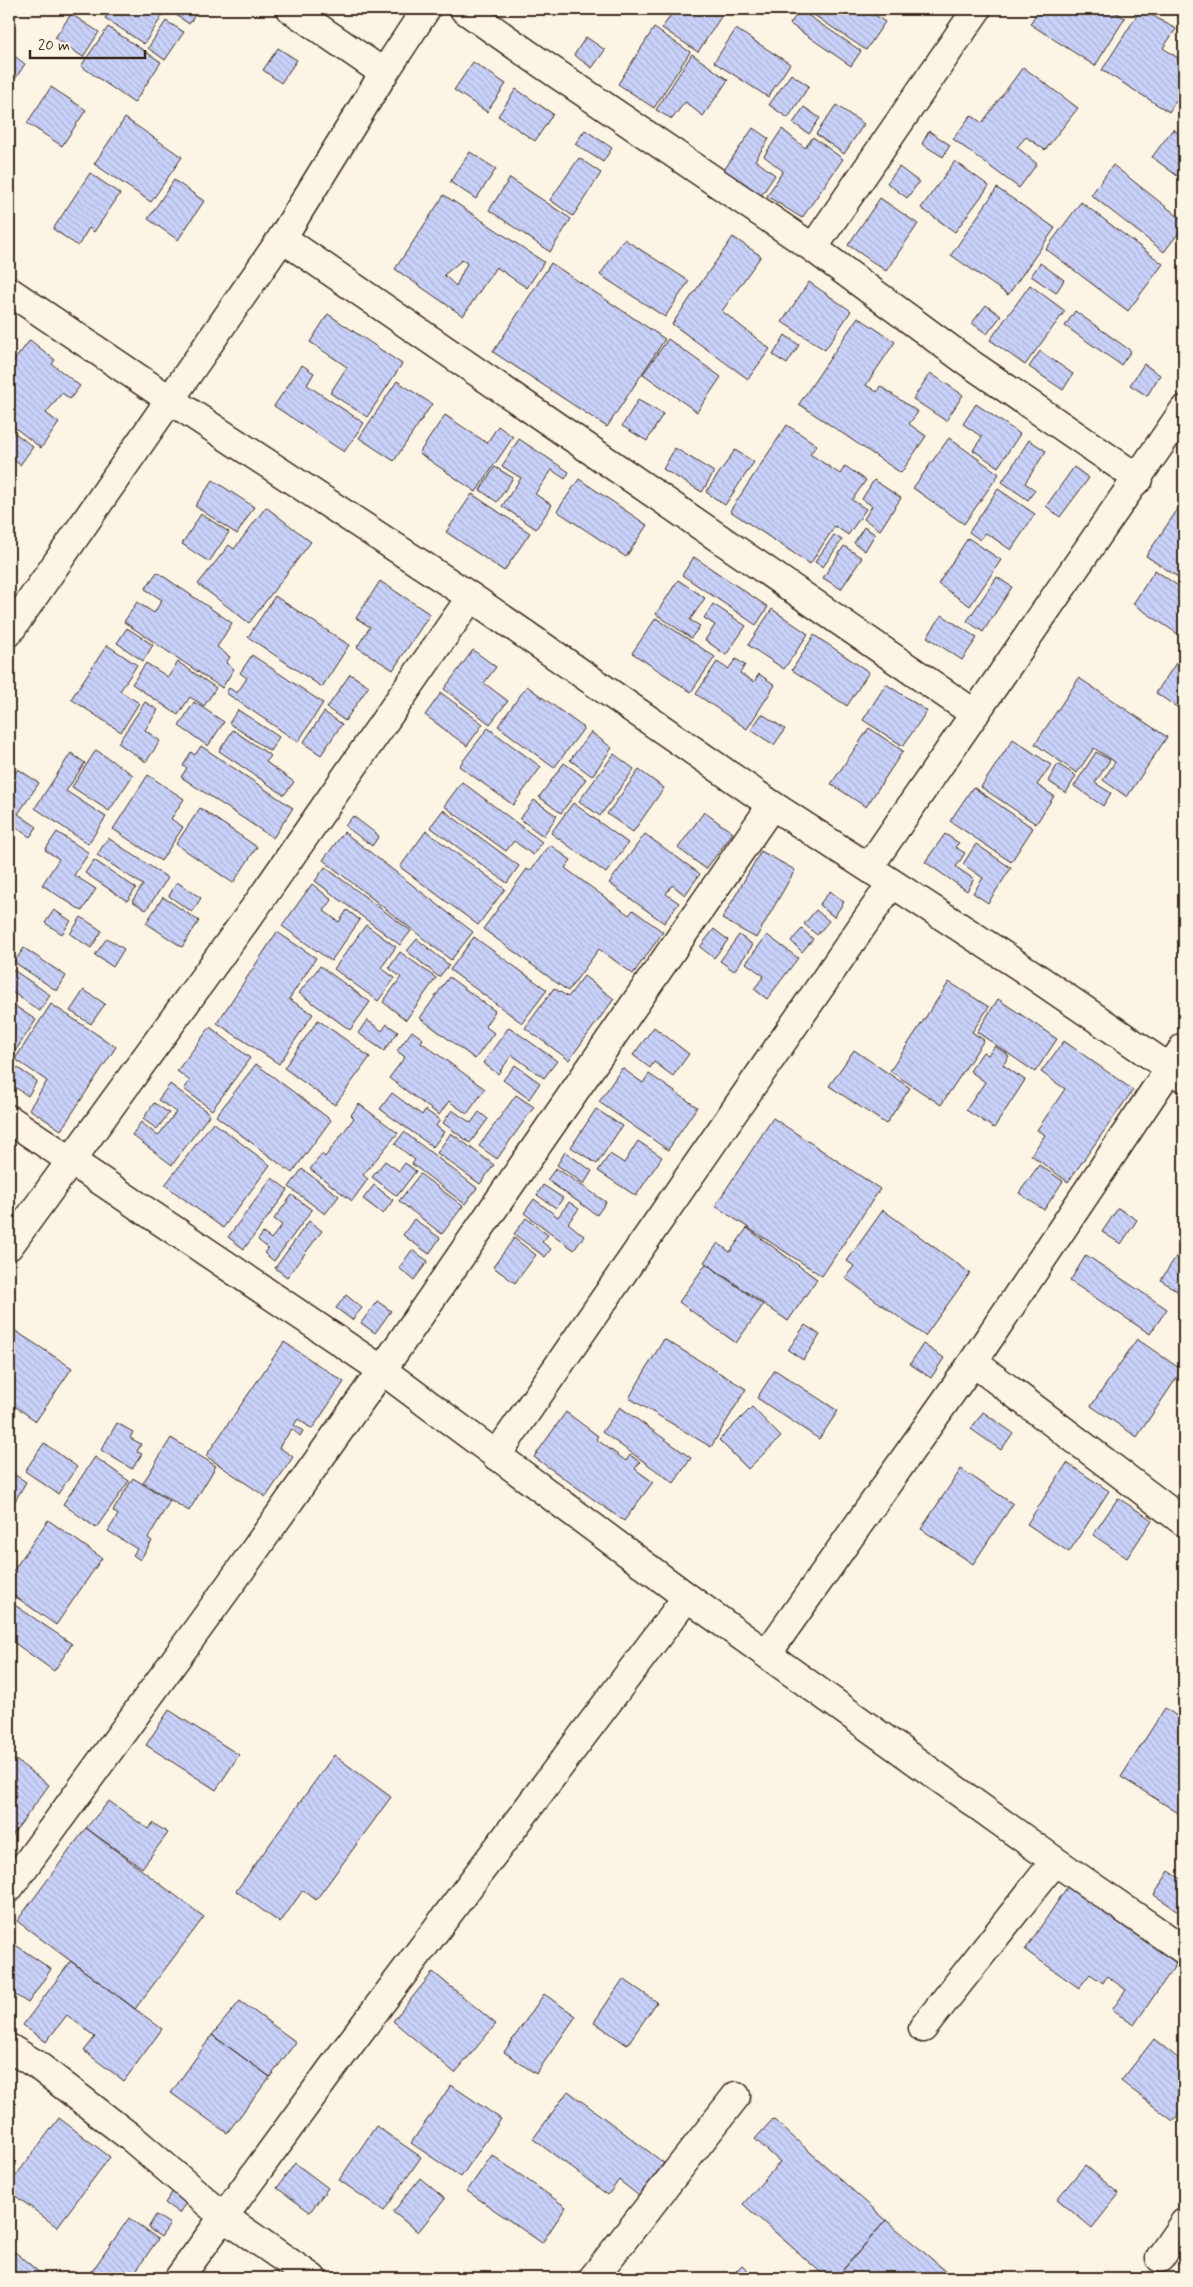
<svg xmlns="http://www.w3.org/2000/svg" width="1193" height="2287" font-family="Mynerve,sans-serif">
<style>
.building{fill:url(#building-back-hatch);stroke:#3b2a1e;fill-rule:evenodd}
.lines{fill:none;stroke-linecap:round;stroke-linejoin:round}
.street-casing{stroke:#3b2a1e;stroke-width:31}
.secondary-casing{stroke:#3b2a1e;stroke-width:31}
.street{stroke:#fcf5e5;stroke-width:28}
.secondary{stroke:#fcf5e5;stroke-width:28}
</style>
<defs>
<pattern id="building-back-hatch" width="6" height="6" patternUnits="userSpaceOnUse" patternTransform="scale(1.25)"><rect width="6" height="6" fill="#cad2fa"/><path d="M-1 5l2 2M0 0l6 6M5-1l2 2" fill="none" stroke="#aeb4d6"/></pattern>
</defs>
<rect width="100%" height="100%" fill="#fcf5e5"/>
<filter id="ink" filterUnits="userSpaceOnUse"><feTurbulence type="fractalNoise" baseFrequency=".02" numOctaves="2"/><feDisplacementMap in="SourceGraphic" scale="10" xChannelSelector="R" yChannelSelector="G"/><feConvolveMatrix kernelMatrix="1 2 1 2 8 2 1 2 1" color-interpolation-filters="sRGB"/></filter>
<g filter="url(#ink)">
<path class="building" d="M112 9H167L144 44 105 18Z
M175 9H199L189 24 172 12Z
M675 9H726L698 52 662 28Z
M805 9H866L885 22 866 50Z
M1039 9H1111L1125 18 1095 66 1030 24Z
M1141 9 1176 29 1163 48 1184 62V87L1169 112 1102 70Z
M800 10 861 51 851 66 790 24Z
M71 14 99 32 83 57 55 38Z
M166 21 184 32 165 60 148 48Z
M108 27 161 62 134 103 81 66Z
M654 28 690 52 654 108 618 84Z
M736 29 790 64 768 97 714 62Z
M586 37 605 50 592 68 574 55Z
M278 48 297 60 281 83 263 70Z
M9 52 25 64 9 88Z
M692 54 728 80 703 116 685 102 672 119 656 110Z
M473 62 506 84 487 112 454 90Z
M1023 67 1078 108 1045 150 1026 137 1017 147 1037 164 1019 188 953 139 971 115 982 123Z
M791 74 809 86 788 118 769 105Z
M51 87 86 110 62 146 27 123Z
M516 89 553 114 535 141 498 116Z
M836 105 864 124 844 154 816 134Z
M804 107 820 118 809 134 793 123Z
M125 118 182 157 151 202 94 164Z
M753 128 769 139 755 160 775 175 761 196 724 170Z
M782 129 805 148 813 137 843 159 802 218 767 196 783 171 764 156Z
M1173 129 1184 138V181L1152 157Z
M585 130 612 148 603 162 575 144Z
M929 131 950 145 943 157 922 144Z
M470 152 496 169 476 199 450 182Z
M579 158 601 173 573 216 550 200Z
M955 161 989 186 955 232 921 208Z
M1113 165 1184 221V226L1164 252 1091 195Z
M899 167 919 182 907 198 887 183Z
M90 173 120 194 94 232 89 228 78 246 53 229Z
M510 178 571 219 550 252 489 210Z
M174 180 204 201 178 240 148 219Z
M997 188 1055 228 1008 295 951 255Z
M444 195 544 262 527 288 496 267 463 316 395 269ZM462 260 467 263 456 286 444 275Z
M880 198 918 224 886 271 848 245Z
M1081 202 1163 264 1128 311 1046 249Z
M733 237 761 256 722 311 770 349 748 379 672 324Z
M624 239 689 281 665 317 600 275Z
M551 263 665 339 607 427 493 352Z
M1040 263 1064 280 1056 293 1031 276Z
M809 282 851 311 825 350 782 322Z
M1030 285 1065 311 1025 365 990 340Z
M986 305 1001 316 987 334 972 323Z
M1075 311 1131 351 1121 365 1065 326Z
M328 314 402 364 367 417 330 393 347 367 310 342Z
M858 317 895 342 866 385 877 392 880 386 918 412 909 424 926 436 901 473 799 404Z
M785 335 799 345 787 364 773 355Z
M668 339 721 377 697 412 643 374Z
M30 340 55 360 52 364 80 386 70 399 62 393 46 413 59 423 41 448 9 423V367Z
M1040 351 1073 374 1063 390 1029 367Z
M1144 364 1160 375 1147 396 1130 385Z
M302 365 314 373 307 385 364 423 344 452 274 406Z
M930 373 963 395 946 421 913 399Z
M397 381 432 404 394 461 359 438Z
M638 400 663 414 647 441 622 426Z
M976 404 1020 434 998 467 973 450 982 437 963 424Z
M445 415 487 443 498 426 513 437 476 492 419 453Z
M787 425 817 445 810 454 840 474 845 466 866 480 852 500 866 509 848 535 835 526 810 564 730 511Z
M9 428 33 447 20 465 9 456Z
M949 438 999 474 964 524 913 488Z
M519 439 569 472 565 479 552 470 535 494 552 505 536 529 502 506 521 478 502 466Z
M1029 440 1046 451 1025 483 1035 490 1028 500 1002 482Z
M675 448 714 472 702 492 663 469Z
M735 450 754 462 725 505 706 492Z
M495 467 513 478 497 502 480 490Z
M1074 467 1089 478 1060 517 1046 506Z
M579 479 647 525 626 557 557 511Z
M213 480 254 507 237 534 195 506Z
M874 480 901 498 880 530 864 519 872 506 862 499Z
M998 489 1035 514 1011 550 986 533 980 540 969 532Z
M472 494 530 533 504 571 446 532Z
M1184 500V581L1146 556Z
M266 507 311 542 249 623 198 584 229 545 234 549Z
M201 514 229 532 209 562 182 544Z
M864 527 875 534 865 551 854 543Z
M834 535 842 540 823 567 815 562Z
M968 538 1001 560 970 606 938 584Z
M844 546 862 558 841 589 823 578Z
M694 557 768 607 756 625 682 575Z
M1155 570 1184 590V638L1133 604Z
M157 572 232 623 217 647 230 657 226 663 234 669 222 688 124 622 137 602 154 613 162 600 145 589Z
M997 577 1012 587 983 632 967 621Z
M678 580 705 598 690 620 700 626 691 638 656 614Z
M380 581 430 614 393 670 357 647 370 627 356 618Z
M275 596 349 645 322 687 248 637Z
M713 604 746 626 726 655 705 640 715 625 704 618Z
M772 609 808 634 784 669 748 645Z
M942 615 977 638 962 660 927 637Z
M656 618 715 657 691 692 632 653Z
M127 628 153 645 143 661 117 643Z
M814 635 869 672 847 706 792 670Z
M107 645 137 665 120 691 139 703 121 732 71 699Z
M473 650 496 667 484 683 508 701 490 724 444 689Z
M1184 651V712L1156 693Z
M252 655 323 703 298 742 226 693 229 688 237 693 247 678 240 673Z
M736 659 745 665 740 673 754 682 759 674 775 685 747 729 696 694 717 662 728 669Z
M178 662 216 688 204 706 190 697 178 715 132 684 146 663 168 677Z
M350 674 369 686 345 721 327 708Z
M1079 678 1167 737 1127 797 1103 780 1115 762 1094 748 1077 773 1035 744Z
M886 684 927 711 903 746 863 720Z
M527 686 584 728 554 768 498 726Z
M441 693 483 724 467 746 425 715Z
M145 702 158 710 145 730 160 741 146 762 118 743Z
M194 702 224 722 208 746 179 726Z
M238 710 279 737 270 751 229 723Z
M324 712 342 724 321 755 303 743Z
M762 714 785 729 774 745 751 730Z
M488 728 541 767 513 805 459 766Z
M869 728 903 751 866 807 831 784Z
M233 730 271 756 266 762 294 782 284 795 219 751Z
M591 732 612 748 592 776 570 760Z
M1013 739 1051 765 1037 785 1054 796 1036 824 981 787Z
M201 746 293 808 273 838 181 777 187 768 183 766 191 752 195 755Z
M96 750 133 775 109 811 72 787Z
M1096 752 1110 760 1095 783 1111 793 1103 806 1074 786Z
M71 753 85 763 66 791 106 817 88 844 35 808Z
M614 754 634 769 600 816 579 801Z
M564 763 586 779 561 813 539 797Z
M1058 764 1076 776 1066 793 1048 781Z
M18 769 39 783 18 814 37 827 30 837 9 823V782Z
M639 770 664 788 633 832 607 814Z
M148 775 184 799 171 819 183 827 161 861 113 829Z
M462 782 542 842 533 855 514 841 506 851 444 806Z
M973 787 1033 828 1011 862 950 821Z
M534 800 557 816 543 836 520 819Z
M573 803 628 843 606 873 551 833Z
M200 808 257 847 233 883 176 844Z
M443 810 519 866 507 883 430 827Z
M704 812 733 833 706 869 678 848Z
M353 816 379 836 372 846 345 826Z
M426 831 505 889 478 925 400 867Z
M57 832 89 853 74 875 96 889 82 911 42 885 59 859 45 850Z
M344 832 473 932 451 960 323 860Z
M645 834 700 874 685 895 672 885 666 894 679 903 664 923 609 883Z
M945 834 959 843 955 847 965 853 956 867 974 879 967 891 925 862Z
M108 838 168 878 146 910 132 901 143 885 97 855Z
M976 844 1011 868 988 903 973 893 983 878 963 864Z
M550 845 571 860 565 868 629 915 633 910 663 932 633 974 599 949 568 991 483 929 527 869 530 871Z
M761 851 795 870 756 938 722 919Z
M94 860 136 888 127 901 85 873Z
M325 867 411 931 400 945 315 881Z
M177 882 201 898 192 912 169 896Z
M312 884 332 900 324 911 339 922 347 910 360 920 331 961 282 926Z
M830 891 844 902 834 917 819 905Z
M163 897 199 921 182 947 146 923Z
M54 910 71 921 62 934 45 923Z
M816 910 829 921 817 935 804 924Z
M81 917 102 931 91 948 70 934Z
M366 925 396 947 381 968 395 978 378 1001 334 969Z
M714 929 728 940 714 958 700 947Z
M802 929 813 939 802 952 791 941Z
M277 932 316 958 289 999 313 1014 279 1064 217 1023Z
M739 935 753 945 734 971 720 961Z
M767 935 798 958 767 999 754 989 764 976 746 963Z
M474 937 547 990 522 1023 450 970Z
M107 938 124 949 113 967 95 955Z
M417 939 449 965 439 977 407 951Z
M24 948 66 976 57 991 14 962Z
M400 952 436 978 406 1020 383 1002 401 977 389 968Z
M320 966 370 1002 350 1030 299 993Z
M9 967 50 995 40 1011 9 990Z
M584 976 614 999 569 1060 525 1028 554 988 568 997Z
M449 977 495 1011 485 1026 494 1033 475 1059 420 1018Z
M949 982 989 1007 972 1032 984 1040 941 1105 890 1071Z
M84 990 105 1004 91 1024 70 1011Z
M998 999 1057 1039 1035 1072 977 1032Z
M9 1002 36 1020 9 1060Z
M51 1004 116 1047 61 1130 29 1109 47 1081 15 1059Z
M318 1020 370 1057 335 1105 284 1068Z
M367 1020 382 1031 387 1024 398 1032 384 1051 358 1033Z
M210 1027 250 1058 212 1110 184 1089 190 1081 177 1071Z
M509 1027 557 1061 544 1078 512 1055 498 1074 483 1063Z
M654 1027 689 1054 673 1076 654 1062 650 1068 633 1055Z
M412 1031 423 1039 421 1042 485 1089 467 1114 449 1101 439 1115 389 1078 405 1057 397 1051Z
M1064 1041 1133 1090 1068 1182 1031 1155 1045 1135 1037 1130 1065 1089 1041 1072Z
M995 1046 1009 1056 1003 1065 1025 1080 994 1128 966 1110 985 1082 970 1071 983 1052 988 1055Z
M854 1050 910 1088 886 1124 829 1086Z
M9 1062 37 1081 28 1096 9 1083Z
M256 1064 331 1120 292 1173 216 1116Z
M515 1065 540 1083 529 1099 503 1080Z
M622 1068 643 1083 649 1074 697 1107 668 1150 599 1102Z
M170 1084 210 1114 172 1165 132 1135 141 1122 158 1136 176 1112 158 1100Z
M392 1093 422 1115 425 1110 440 1120 436 1126 444 1132 433 1147 380 1109Z
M516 1095 534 1107 497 1159 479 1146Z
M154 1103 169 1113 157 1129 143 1119Z
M359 1104 398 1133 363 1175 368 1179 352 1201 310 1169 322 1154 325 1157 354 1118 351 1115Z
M596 1109 622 1126 597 1164 571 1147Z
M452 1110 471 1123 479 1112 488 1119 470 1143 443 1123Z
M773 1118 880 1189 822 1276 715 1206Z
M213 1122 270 1165 223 1228 165 1185Z
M404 1132 477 1188 465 1204 412 1164 415 1160 395 1144Z
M451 1133 494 1165 480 1184 437 1153Z
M638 1141 662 1157 636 1196 598 1171 610 1154 624 1163Z
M565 1152 592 1171 584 1184 557 1165Z
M385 1161 399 1171 405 1163 416 1171 397 1196 372 1177Z
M1039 1165 1063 1181 1044 1210 1019 1193Z
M556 1168 606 1202 597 1215 547 1180Z
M302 1169 339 1196 325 1214 289 1187Z
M420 1174 463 1206 442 1234 399 1201Z
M272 1178 288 1190 244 1249 228 1237Z
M374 1185 393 1200 383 1214 363 1199Z
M543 1185 563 1198 556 1208 537 1195Z
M292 1195 312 1210 274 1261 264 1253 268 1248 258 1240 263 1233 271 1239 282 1225 274 1219Z
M534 1199 558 1217 569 1202 579 1209 568 1223 584 1236 574 1250 524 1213Z
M1118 1208 1137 1220 1121 1244 1102 1232Z
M883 1210 970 1273 925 1336 845 1278 854 1266 847 1261Z
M526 1218 548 1235 542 1242 551 1249 545 1257 514 1234Z
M414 1219 440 1238 429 1254 403 1235Z
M309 1221 322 1231 287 1277 275 1268Z
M747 1228 817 1279 788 1321 704 1262 718 1243 730 1252Z
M514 1238 536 1255 515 1283 493 1267Z
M1184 1244V1296L1161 1280Z
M412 1250 428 1261 414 1280 399 1268Z
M1086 1255 1167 1309 1150 1334 1070 1281Z
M706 1264 763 1305 736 1343 679 1302Z
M346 1295 362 1308 352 1320 336 1308Z
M377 1301 391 1311 375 1333 361 1323Z
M805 1325 820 1335 803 1360 788 1350Z
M14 1330 72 1368 36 1421 9 1402V1337Z
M664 1339 746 1389 711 1447 629 1398Z
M1137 1339 1182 1370 1137 1437 1091 1406Z
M284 1342 344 1382 312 1429 298 1419 294 1425 303 1431 300 1436 292 1429 279 1447 293 1457 266 1497 206 1456Z
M923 1344 944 1358 931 1378 910 1364Z
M775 1370 838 1411 819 1439 757 1398Z
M620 1407 691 1458 674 1483 602 1432Z
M752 1407 781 1437 748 1469 719 1440Z
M566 1412 598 1436 596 1439 626 1461 630 1455 640 1462 635 1469 653 1482 624 1521 534 1457Z
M983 1412 1013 1433 1001 1450 971 1429Z
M117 1423 133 1432 130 1438 141 1444 137 1452 142 1454 132 1469 101 1450Z
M171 1438 216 1466 189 1511 143 1483Z
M44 1443 77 1467 58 1494 25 1471Z
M95 1457 129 1481 96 1528 63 1504Z
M1067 1463 1109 1491 1069 1552 1027 1524Z
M961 1469 1013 1504 973 1564 921 1529Z
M9 1471 26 1482 15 1501 9 1498Z
M133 1478 170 1501 148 1538 152 1541 140 1560 133 1555 137 1549 108 1531 118 1515 113 1511Z
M1118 1498 1152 1520 1127 1558 1093 1535Z
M48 1520 102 1558 56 1625 9 1592V1577Z
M9 1601 72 1644 54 1671 9 1639Z
M1165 1708 1184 1721V1808L1180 1814 1121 1777Z
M169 1710 239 1755 216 1790 146 1745Z
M9 1755 49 1785 9 1840Z
M334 1755 391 1797 316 1900 303 1890 280 1923 236 1891Z
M109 1801 148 1829 153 1823 168 1833 142 1868 86 1828Z
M86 1828 204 1917 135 2009 17 1921Z
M1169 1871 1184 1881V1915L1154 1895Z
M1076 1874 1181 1957 1134 2025 1112 2010 1126 1990 1107 1976 1103 1983 1090 1974 1079 1988 1025 1950Z
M11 1942 51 1969 28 2003 9 1991V1946Z
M71 1961 162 2029 124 2081 84 2051 95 2037 67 2015 46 2042 23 2025Z
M433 1972 496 2024 455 2073 393 2021Z
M623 1979 657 2002 627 2045 594 2022Z
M544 1994 576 2016 536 2074 504 2052Z
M240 2001 296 2042 270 2077 212 2035Z
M212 2035 270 2077 227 2133 171 2093Z
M1154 2039 1184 2063V2107L1173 2121 1121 2081Z
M451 2085 501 2119 461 2177 411 2143Z
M568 2091 664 2163 639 2196 619 2180 608 2195 533 2139Z
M59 2118 110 2157 57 2227 9 2191V2185Z
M773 2119 886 2220 836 2278H827L743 2204 780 2162 755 2139Z
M376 2126 421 2157 384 2211 339 2180Z
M492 2155 566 2207 542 2243 467 2191Z
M295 2163 328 2188 310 2212 277 2188Z
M1085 2165 1119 2194 1092 2228 1057 2199Z
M420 2178 445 2199 418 2232 393 2212Z
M173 2191 187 2201 179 2213 165 2203Z
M156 2215 170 2224 161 2237 148 2228Z
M129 2218 158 2239 131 2278H91L88 2277Z
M886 2220 954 2278H836Z
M15 2252 46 2278H9V2259Z
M742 2265 756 2278H729Z"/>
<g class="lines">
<defs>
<path id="street" d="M291 9 384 73
M464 9 532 57 813 248 965 360 1139 479
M282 238 975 714
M813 248 977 9
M9 291 169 399 471 597 772 805 1024 969 1184 1078
M869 867 1184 410
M9 1119 382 1370 687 1597 1055 1861 1184 1950
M9 1246 256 906 471 597
M973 1362 1184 1522
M496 1456 892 883
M767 1654 973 1362 1184 1047
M9 1888 242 1568 382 1370 772 805
M923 2028 1055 1861
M9 2048 37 2065 134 2140 224 2217 312 2278
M1160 2258 1184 2223
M179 2278 344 2052 687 1597
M593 2278 736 2096"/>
<path id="secondary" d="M9 632 282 238 384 73 426 9"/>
</defs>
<use href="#street" class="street-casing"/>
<use href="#secondary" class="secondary-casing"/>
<use href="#street" class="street"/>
<use href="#secondary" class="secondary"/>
</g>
</g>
<rect width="1193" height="2287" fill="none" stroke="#fcf5e5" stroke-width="30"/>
<rect x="15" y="15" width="1163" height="2257" fill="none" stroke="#3b2a1e" stroke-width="2" filter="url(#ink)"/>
<path d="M30 50v8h115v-8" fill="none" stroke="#3b2a1e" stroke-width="2.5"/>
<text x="38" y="50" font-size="15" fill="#3b2a1e" stroke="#fcf5e5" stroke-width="4" paint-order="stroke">20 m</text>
</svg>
